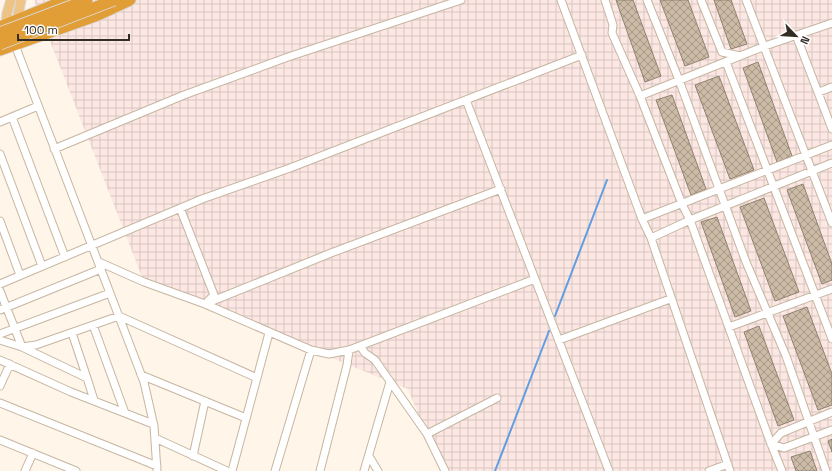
<svg xmlns="http://www.w3.org/2000/svg" width="832" height="471" font-family="'Space Grotesk',sans-serif">
<style>
.industrial{fill:url(#industrial-grid)}
.lines{fill:none;stroke-linecap:round;stroke-linejoin:round}
.stream{stroke:#619de3;stroke-width:2}
.building{fill:url(#building-cross-hatch);stroke:#91826f}
.minor-casing{stroke:#c6b6a2;stroke-width:9}
.major-casing{stroke:#dad9d8;stroke-width:11}
.highway-casing{stroke:#dad9d8;stroke-width:13}
.minor{stroke:#fff;stroke-width:7}
.major{stroke:#edc486;stroke-width:9}
.highway{stroke:#e19d36;stroke-width:11}
.highway-bridge-casing{stroke:#dad9d8;stroke-width:13;stroke-linecap:butt}
.highway-bridge{stroke:#e19d36;stroke-width:11}
</style>
<defs>
<pattern id="industrial-grid" width="8" height="8" patternUnits="userSpaceOnUse"><rect width="8" height="8" fill="#fce7e2"/><path d="M0 4h8M4 0v8" fill="none" stroke="#d8c6c2"/></pattern>
<pattern id="building-cross-hatch" width="8" height="8" patternUnits="userSpaceOnUse"><rect width="8" height="8" fill="#cbbba6"/><path d="M0 0l8 8M0 8l8-8" fill="none" stroke="#a59887"/></pattern>
</defs>
<rect width="100%" height="100%" fill="#fff5e8"/>
<path class="industrial" d="M34 0H832V471H442L408 389 144 282Z"/>
<g class="lines">
<path class="stream" d="M555 316 607 180
M495 471 549 331"/>
</g>
<path class="building" d="M616 0H633L661 76 645 82Z
M660 0H688L709 57 685 66Z
M714 0H731L747 44 731 49Z
M758 62 792 156 777 162 743 68Z
M719 76 754 170 730 179 695 85Z
M672 95 706 189 691 195 656 100Z
M803 184 832 264V280L822 284 787 190Z
M764 198 799 292 775 301 740 207Z
M717 217 751 311 735 317 701 222Z
M807 307 832 374V405L818 410 783 316Z
M759 326 794 420 778 426 744 332Z
M832 439V452L828 441Z
M810 451 817 471H796L791 457Z"/>
<g class="lines">
<defs>
<path id="minor" d="M561 0 642 219 651 238 730 471
M605 0 613 25 612 33 640 96 765 46 832 23
M647 0 679 80 746 262 786 356 826 471
M701 0 722 52 740 56
M746 0 832 223
M796 35 832 129
M15 45 144 382 154 426 157 471
M726 62 832 339
M819 92 832 87
M640 96 682 204 690 220 771 444 782 471
M466 100 609 471
M12 117 65 257
M0 122 38 106
M54 149 184 95 288 57 461 0
M0 154 42 266
M180 208 214 295 208 301
M642 219 832 145
M0 221 20 275
M651 238 690 220 832 163
M99 262 144 282 205 304 311 350 329 354 349 350 535 279
M0 284 202 199 290 168 582 55
M0 291 22 347 87 378 94 400
M205 304 331 253 501 189
M0 310 101 269
M93 325 125 413
M729 327 832 289
M72 333 87 378
M0 334 110 293
M0 340 22 347 36 345 119 316 257 378
M559 340 670 299
M360 346 365 353 375 360 427 434 445 471
M0 360 71 392 153 424
M141 375 246 418
M0 386 10 364
M0 403 157 466
M427 434 497 398
M155 438 227 471
M0 440 76 471
M771 444 781 433 832 412
M771 444 784 448 832 430
M193 456 205 401
M369 456 378 471
M25 471 33 453
M232 471 269 333
M275 471 311 350
M320 471 347 365 349 350
M364 471 390 382
M709 471 728 464"/>
<path id="major" d="M16 26 21 0
M5 29 7 13 11 0"/>
<path id="highway" d="M0 27 66 0
M0 50 98 15 130 0"/>
</defs>
<use href="#minor" class="minor-casing"/>
<use href="#major" class="major-casing"/>
<use href="#highway" class="highway-casing"/>
<use href="#minor" class="minor"/>
<use href="#major" class="major"/>
<use href="#highway" class="highway"/>
<defs>
<path id="highway-bridge" d="M0 33 87 0
M0 44 114 0"/>
</defs>
<use href="#highway-bridge" class="highway-bridge-casing"/>
<use href="#highway-bridge" class="highway-bridge"/>
</g>
<g transform="translate(796 36) rotate(115)" stroke="#ffffff" stroke-width="3" paint-order="stroke">
<path d="M0-3L7 15L0 10L-7 15Z" fill="#322c24"/>
<text y="-6" font-size="11" font-weight="bold" text-anchor="middle" fill="#322c24">N</text>
</g>
<path d="M18 34v6h111v-6" fill="none" stroke="#322c24" stroke-width="2"/>
<text x="24" y="34" font-size="12" fill="#322c24" stroke="#ffffff" stroke-width="3" paint-order="stroke">100 m</text>
</svg>
